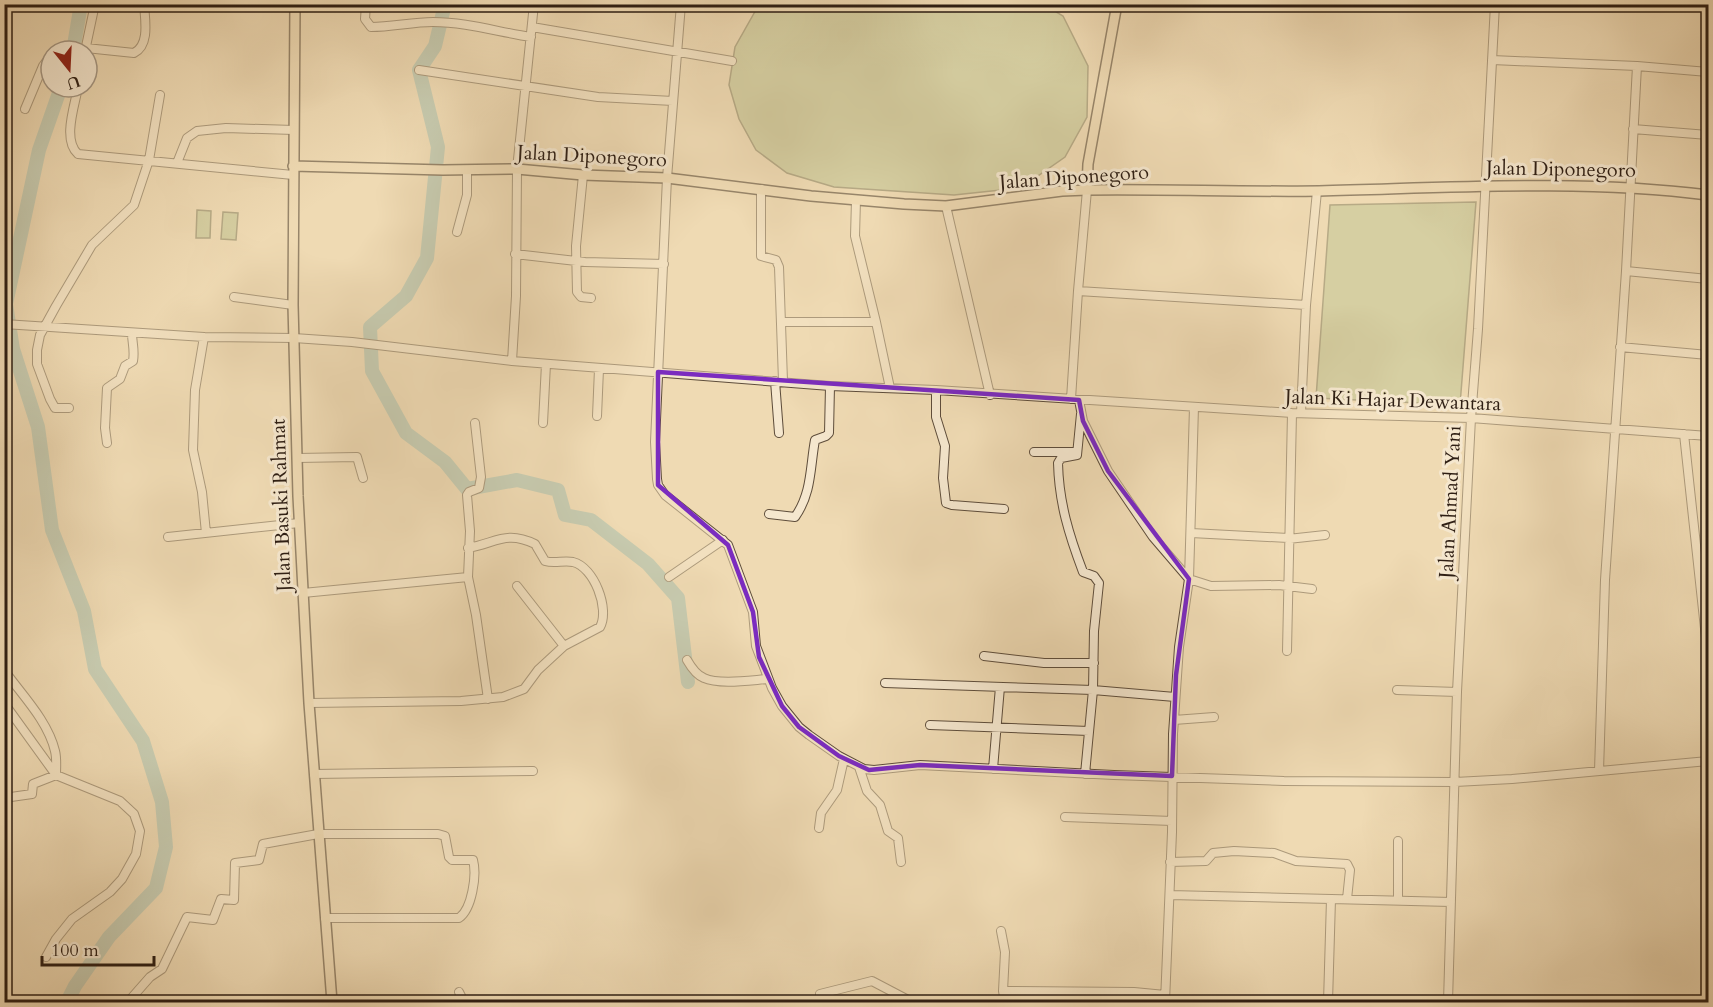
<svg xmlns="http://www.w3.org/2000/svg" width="1713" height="1007" font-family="Cardo,serif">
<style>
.green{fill:#b8c08e;stroke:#736f50;stroke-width:1.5}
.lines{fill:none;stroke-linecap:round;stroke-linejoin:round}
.river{stroke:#9abaaf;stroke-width:14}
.minor-casing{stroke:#5e4d3b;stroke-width:10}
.major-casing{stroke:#2e1e13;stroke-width:12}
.minor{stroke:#f5e7ce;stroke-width:8}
.major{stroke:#efdab3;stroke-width:9}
.marked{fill:none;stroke:#7b2cbf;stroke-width:4.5;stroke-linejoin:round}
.labels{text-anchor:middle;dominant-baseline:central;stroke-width:6;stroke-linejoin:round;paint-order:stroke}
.street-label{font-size:20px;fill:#2e1e13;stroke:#f5e7ce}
</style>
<rect width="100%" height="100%" fill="#efdab3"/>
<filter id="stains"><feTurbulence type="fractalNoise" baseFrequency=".00333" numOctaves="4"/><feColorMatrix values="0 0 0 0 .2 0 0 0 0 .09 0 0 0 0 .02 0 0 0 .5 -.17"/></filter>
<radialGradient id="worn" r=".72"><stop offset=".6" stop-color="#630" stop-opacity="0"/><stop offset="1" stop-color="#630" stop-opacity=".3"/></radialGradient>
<path class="green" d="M762 5H1045L1063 16 1088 66 1087 117 1065 157 1032 180 1001 190 954 195 834 187 787 173 756 150 739 119 729 85 735 47 757 8Z
M1476 202 1460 405 1316 398 1330 205Z
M197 210 211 211 210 238H196Z
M223 212 238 213 236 240 221 239Z"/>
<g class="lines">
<path class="river" d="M445 4 435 46 419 70 438 147 427 258 406 296 370 327 372 371 406 433 445 462 467 489 517 480 558 490 565 515 591 520 648 564 678 598 688 682
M73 51 81 4
M61 87 39 150 6 304 13 349 38 427 52 530 84 611 95 669 143 741 162 802 166 847 156 888 109 937 75 986 67 1002"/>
<defs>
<path id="minor" d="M366 4 365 19 371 27C392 27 412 22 433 22 466 22 498 32 531 37
M681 4 667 178 655 442 657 479 658 485 665 495 728 545 753 612 756 646 772 688 782 706 799 727 809 735 839 756 864 769 874 770 920 765 1114 775 1284 781 1455 782 1512 779 1708 761
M532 27 732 61
M86 48 134 53C150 45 145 20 144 4
M85 51 95 4
M1492 60 1637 66 1626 271 1605 580 1599 771
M1637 66 1708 72
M419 70 598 97 673 101
M78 87C75 105 62 140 78 154L293 175
M25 109 43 66 46 62 51 63
M1633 129 1708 135
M177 163 187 138 197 131 226 128 294 130
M583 175 576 246 577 292 581 297 591 298
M761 189V256L776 260 779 267 783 381
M856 200 855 236 876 322
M946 206 990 395
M457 232 467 195V170
M515 254 585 262 664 264
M1626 271 1708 279
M1078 291 1306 305
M234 297 293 305
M781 322H876L890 388
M4 324 204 337 294 338 352 342 512 361 830 386 936 390 1292 413 1471 418 1708 436
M204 337 195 390 193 450 202 492 206 533
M1620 347 1708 355
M512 361 516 296 517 169 534 4
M775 381 779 433
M936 390V417L945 446 943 478 946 503 952 505 1004 509
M1071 399 1078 291 1087 190
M1079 400 1083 421 1108 471 1153 537 1189 579 1211 586 1279 585 1312 589
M69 408H55L50 399 37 364V350L40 335 56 306 92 245 134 205 149 160 160 95
M1301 413 1306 305 1317 191
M1081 414 1077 455 1061 458 1058 463C1059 503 1069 535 1083 572L1094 576 1099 583 1094 631 1093 690 1085 774
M597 416 599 369
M475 423 481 477 479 488 469 492 467 495 470 531 468 577 476 615 488 699
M543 423 546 364
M1684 434 1707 647
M107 443 105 428 107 388 120 379 125 366 133 361C135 350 132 343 132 333
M1034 452H1077
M297 458 357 457 363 478
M769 514 795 517C812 493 810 467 815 440L826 436 829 433 830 386
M1191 533 1288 538
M168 537 299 523
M1288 539 1325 535
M669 577 723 540
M517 586 564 646
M303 593 468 577
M1287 651 1292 413
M984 656 1044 663H1094
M687 660C691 667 696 675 704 678 719 685 752 680 768 679
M4 670C22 695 48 721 55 751 57 759 56 767 56 775L33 784 32 794 4 798
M885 683 1093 690 1175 697
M1397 690 1457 692
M4 703 56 775 120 801 134 814 140 831 136 854 122 879 110 892 72 919 56 939 46 957
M309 703 461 701 503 697 524 689 538 670 564 646 600 627C610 609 594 567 573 562 563 560 555 564 545 561L535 544C506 530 496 543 468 548
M1174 720 1214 717
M930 725 1089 731
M859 767 867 791 880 805 888 831 898 838 901 862
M993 769 1000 687
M314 774 533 771
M1065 817 1172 821
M819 828 821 813 837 790 844 759
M1398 841V900
M1170 862 1206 861 1213 853 1234 851 1274 853 1296 861 1347 864 1350 870 1347 899
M1170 895 1331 899 1328 1002
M1331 899 1451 902
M1001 931 1005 952 1003 991 1005 1002
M1003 991 1134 992 1165 995
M459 992 464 1002
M820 994 872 981 912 1002
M128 1002 150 977 162 969 187 917 213 920 221 899 234 900 235 863 259 860 263 844 318 834H438L445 836 449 857 452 860H473C477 875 472 909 459 918H325
M1165 1002 1172 832 1173 734 1179 647 1189 579 1194 407
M1448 1002 1457 692 1471 418 1478 329 1495 4"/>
<path id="major" d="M295 4 293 305 298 496 309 703 332 1002
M293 166 443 170 517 169 583 175 667 178 811 196 904 204 946 206 1062 191 1087 190C1164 189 1242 192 1319 191 1448 188 1579 179 1708 195
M1087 190 1088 164 1117 4"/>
</defs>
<use href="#minor" class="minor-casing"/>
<use href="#major" class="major-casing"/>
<use href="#minor" class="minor"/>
<use href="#major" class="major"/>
</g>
<path d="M0 0H1713V1007H0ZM658 372 1079 400 1083 421 1108 471 1189 579 1176 675 1172 776 920 765 869 770 839 756 799 727 782 706 759 657 753 612 728 545 658 485Z" fill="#efdab3" fill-opacity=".55" fill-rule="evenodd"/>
<path class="marked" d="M658 372 1079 400 1083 421 1108 471 1189 579 1176 675 1172 776 920 765 869 770 839 756 799 727 782 706 759 657 753 612 728 545 658 485Z"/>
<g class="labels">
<g class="street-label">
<text transform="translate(592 156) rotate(3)">Jalan Diponegoro</text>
<text transform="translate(1561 169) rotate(1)">Jalan Diponegoro</text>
<text transform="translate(1074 177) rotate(-4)">Jalan Diponegoro</text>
<text transform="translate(1393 400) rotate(2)">Jalan Ki Hajar Dewantara</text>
<text transform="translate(1450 502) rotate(-87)">Jalan Ahmad Yani</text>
<text transform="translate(281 505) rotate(-92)">Jalan Basuki Rahmat</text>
</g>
</g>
<rect width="1713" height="1007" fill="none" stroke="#efdab3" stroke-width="24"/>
<rect x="6" y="6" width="1701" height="995" fill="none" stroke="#2e1e13" stroke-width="3"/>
<rect x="12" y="12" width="1689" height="983" fill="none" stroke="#2e1e13" stroke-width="1.5"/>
<g transform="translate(69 69) rotate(162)"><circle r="28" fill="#f5e7ce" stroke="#a59783" stroke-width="1.5"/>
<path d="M0-4.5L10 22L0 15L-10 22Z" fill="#8f2418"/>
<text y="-9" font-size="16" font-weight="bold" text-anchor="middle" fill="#2e1e13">U</text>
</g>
<path d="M42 956v9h112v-9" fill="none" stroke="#2e1e13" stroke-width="3"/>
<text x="51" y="956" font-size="18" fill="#2e1e13" stroke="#f5e7ce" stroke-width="4.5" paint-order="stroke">100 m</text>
<rect width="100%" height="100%" filter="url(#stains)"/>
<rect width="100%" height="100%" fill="url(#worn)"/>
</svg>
